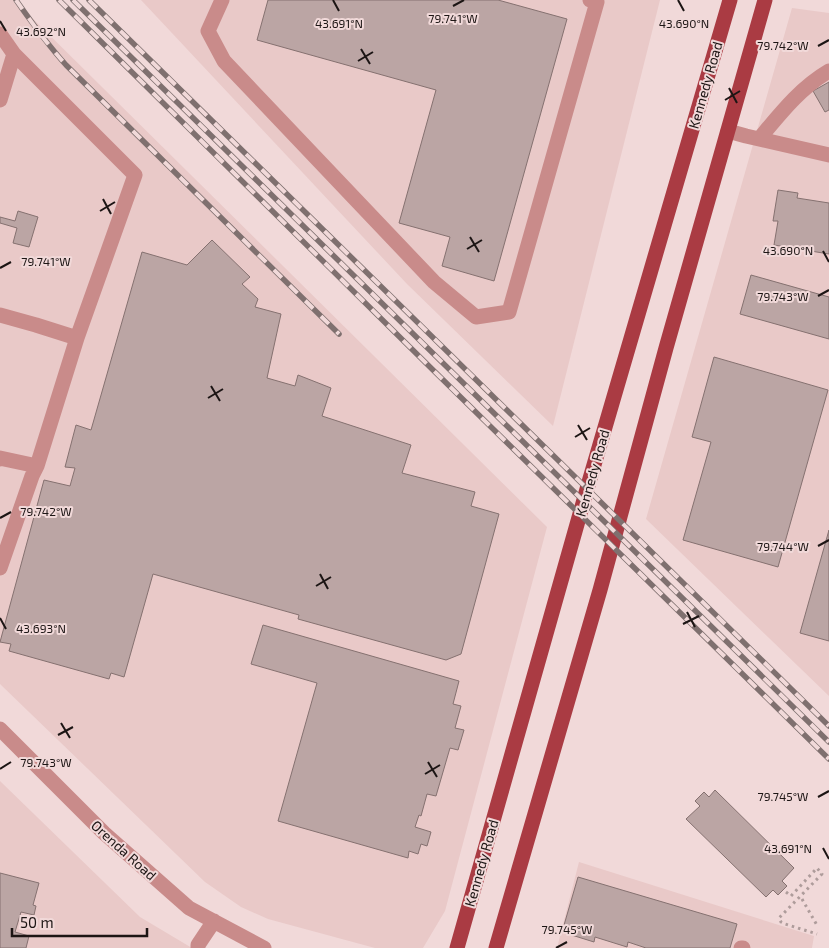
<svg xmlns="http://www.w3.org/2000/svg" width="829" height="948" font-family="'Exo 2',sans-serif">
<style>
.built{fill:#e9c9c8}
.building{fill:#bba5a4;stroke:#857170}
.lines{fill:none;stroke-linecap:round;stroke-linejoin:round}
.path{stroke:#ae9c9b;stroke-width:3;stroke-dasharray:2.5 4;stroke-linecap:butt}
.minor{stroke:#c98b8a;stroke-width:15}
.major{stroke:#aa3b43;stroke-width:15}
.rail-casing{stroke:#7f706f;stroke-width:5.5}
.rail{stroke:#f1d9d9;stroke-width:4;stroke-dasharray:11;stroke-linecap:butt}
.ticks{fill:none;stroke:#1c1514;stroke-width:2}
.labels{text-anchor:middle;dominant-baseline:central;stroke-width:4;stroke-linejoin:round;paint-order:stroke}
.street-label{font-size:14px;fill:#1c1514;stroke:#f1d9d9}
.ticks-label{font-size:12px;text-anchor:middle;fill:#1c1514;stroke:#f1d9d9;stroke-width:4;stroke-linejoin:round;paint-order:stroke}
</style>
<rect width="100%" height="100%" fill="#f1d9d9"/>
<path class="built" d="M0 0H14L547 527 445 911 423 948H375L268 919 241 907 205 882 0 684Z
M141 0H660L553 426 407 284Z
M792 8 829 13V696L646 519Z
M0 781 140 917 192 948H0Z
M579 862 814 936 812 948H557Z"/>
<path class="building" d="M268 0H498L567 19 494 281 442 266 450 237 399 223 436 90 257 40Z
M829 82V110L825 112 813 91Z
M778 190 798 193 797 198 829 203V254L774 245 778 221H773Z
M18 211 38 217 29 247 13 243 17 228 0 223V217L15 221Z
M212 240 250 277 242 284 258 299 255 307 281 314 267 378 295 386 298 375 331 388 322 416 411 445 402 473 475 492 471 506 499 514 461 654 446 660 298 619 299 615 153 574 124 677 111 673 109 679 9 651 11 644 0 642 44 480 70 486 75 468 65 467 76 425 91 430 142 252 187 265Z
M751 275 829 297V339L740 314Z
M714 357 828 390 778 567 683 540 711 442 692 437Z
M829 530V641L800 633Z
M263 625 459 681 453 704 461 706 455 728 464 730 458 750 450 748 436 796 427 794 421 816 419 815 415 827 431 832 427 846 421 844 418 854 409 851 408 858 278 821 317 683 251 664Z
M715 790 794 868 782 881 787 886 778 895 773 890 766 897 686 819 700 806 695 801 704 792 709 797Z
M0 873 39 883 33 905 36 906 34 915 21 912 15 932 29 936 26 948H0Z
M578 877 737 924 730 948H646L628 942 627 947 595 937 594 942 562 932Z"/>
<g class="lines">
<path class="path" d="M786 892 791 896 817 868 822 874 779 918 781 922 785 924 817 934
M802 899 818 927"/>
<path class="minor" d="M222 0 208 31 224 61 434 282 476 317 509 312 597 2 590 0
M0 34 14 54 0 100
M728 131 746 136 829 155
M759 139C780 114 800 88 829 71
M0 315 36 325 77 338 135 175 14 54
M0 459V458L37 466 77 338
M0 568 32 476 37 466
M0 729 104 833 189 908 264 948
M198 948V945L214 921
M741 948H743"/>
<path class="major" d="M457 948 589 482 730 0
M496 948 600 590 666 348 765 0"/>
<defs>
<path id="rail" d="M16 0C32 23 47 44 66 65L339 334
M59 0 432 369 829 759
M73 0 829 742
M89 0 829 726"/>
</defs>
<use href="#rail" class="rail-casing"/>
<use href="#rail" class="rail"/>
</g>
<path class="ticks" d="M333 0 339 11M678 0 684 11M453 6 464 0M0 21 6 31M818 46 829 40M361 49 370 64M358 61 373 52M729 88 737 103M725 100 740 91M103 199 111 214M100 211 115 202M470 237 479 252M467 249 482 240M823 251 829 262M0 268 11 262M818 296 829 290M211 386 220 401M208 398 223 389M578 425 587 440M575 437 590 428M0 518 11 512M818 546 829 540M320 574 328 589M316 586 331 577M687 612 695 627M0 618 6 629M683 624 699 616M61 723 70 738M58 735 73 727M428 762 437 777M0 769 11 762M425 774 440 765M818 797 829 791M823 848 829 859M556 948 567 942"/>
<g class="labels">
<g class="street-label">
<text transform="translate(705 85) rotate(-74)">Kennedy Road</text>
<text transform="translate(592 473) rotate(-74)">Kennedy Road</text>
<text transform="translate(124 850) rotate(42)">Orenda Road</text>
<text transform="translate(481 863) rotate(-74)">Kennedy Road</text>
</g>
</g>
<g class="ticks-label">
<text x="453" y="23">79.741°W</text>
<text x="339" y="28">43.691°N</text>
<text x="684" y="28">43.690°N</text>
<text x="41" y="36">43.692°N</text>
<text x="783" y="50">79.742°W</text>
<text x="788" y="255">43.690°N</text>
<text x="46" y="266">79.741°W</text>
<text x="783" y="301">79.743°W</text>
<text x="46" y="516">79.742°W</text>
<text x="783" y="551">79.744°W</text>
<text x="41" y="633">43.693°N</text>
<text x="46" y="767">79.743°W</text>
<text x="783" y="801">79.745°W</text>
<text x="788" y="853">43.691°N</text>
<text x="567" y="934">79.745°W</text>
</g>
<path d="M12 928v8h135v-8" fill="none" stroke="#1c1514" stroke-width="2.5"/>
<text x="20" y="928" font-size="15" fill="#1c1514" stroke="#f1d9d9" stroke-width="4" paint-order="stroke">50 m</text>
</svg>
